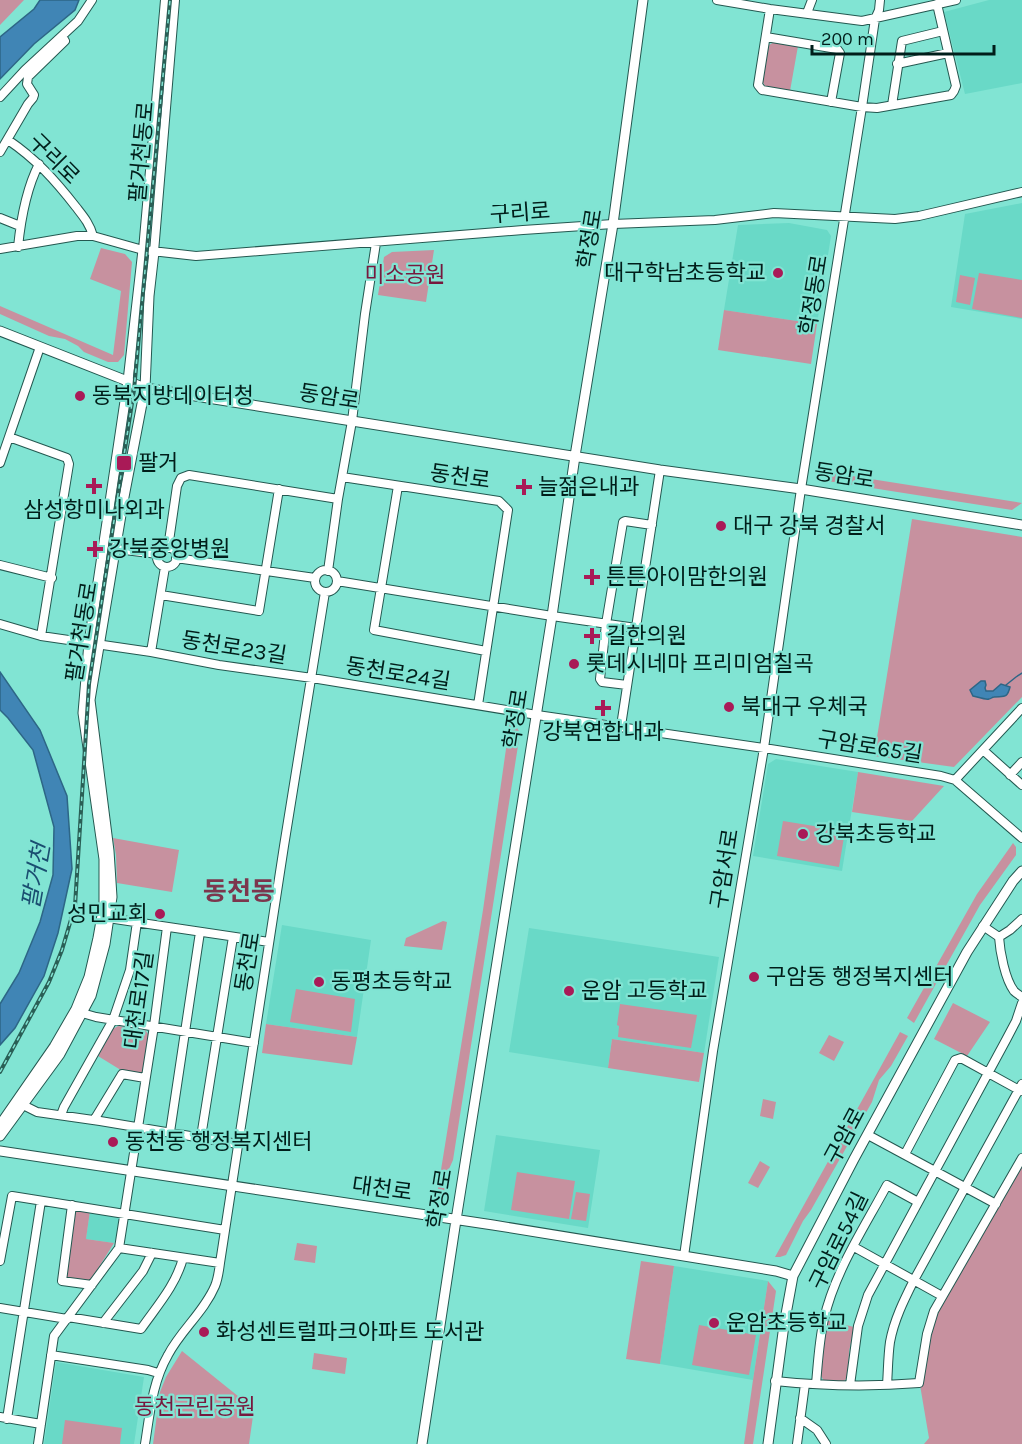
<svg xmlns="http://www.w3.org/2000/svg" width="1022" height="1444" font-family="Karla,'Noto Sans KR',sans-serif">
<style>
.built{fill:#69d9c7}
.green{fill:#c7919f}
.water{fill:#4085b5;stroke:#2d6686;stroke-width:1.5}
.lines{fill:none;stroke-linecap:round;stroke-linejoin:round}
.stream{stroke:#2d6686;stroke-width:1.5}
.minor-casing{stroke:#245850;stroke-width:10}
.major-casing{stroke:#245850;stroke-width:11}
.minor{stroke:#fff;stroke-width:8}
.major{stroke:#fff;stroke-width:9}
.rail-casing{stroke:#2a5f56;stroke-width:4}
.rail{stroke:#81e4d3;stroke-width:1.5;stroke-dasharray:4.5;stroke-linecap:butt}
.poi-dot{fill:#a91a57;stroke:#81e4d3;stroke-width:2}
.labels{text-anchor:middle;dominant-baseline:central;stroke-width:4.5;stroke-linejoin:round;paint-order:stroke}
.street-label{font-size:22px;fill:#001e1a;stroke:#81e4d3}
.poi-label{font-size:22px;fill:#001e1a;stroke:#81e4d3;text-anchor:start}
.park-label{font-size:22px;fill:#77193e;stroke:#81e4d3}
.water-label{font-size:24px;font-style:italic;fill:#1a4e70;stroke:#81e4d3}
.quarter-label{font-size:26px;font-weight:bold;fill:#7c364d;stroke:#81e4d3}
</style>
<rect width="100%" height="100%" fill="#81e4d3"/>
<path class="built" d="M989 0H1022V83L965 94 944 12Z
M1022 203V319L951 307 965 214Z
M789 223 827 230 831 236 817 324 724 310 738 225Z
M776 759 858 772 842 871 753 856 768 764Z
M282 925 371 940 357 1037 266 1024Z
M529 928 719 957 704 1053 612 1039 608 1068 509 1052Z
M496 1135 600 1150 588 1228 484 1211Z
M90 1211 121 1216 120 1227 114 1243 86 1239Z
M674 1266 768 1281 753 1380 660 1364Z
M56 1362 144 1377 134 1444H44Z"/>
<path class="green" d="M0 0H24L0 25Z
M774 42 798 46 790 91 765 86 762 81 769 45Z
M101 248 125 254 132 262 124 355 118 362H108L84 352 78 346 65 339 49 336 0 314V306L113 355 121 291 90 279Z
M434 250 426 302 378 295 384 257 392 252Z
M979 273 1022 280V318L972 309Z
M960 275 975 278 970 305 956 302Z
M724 310 817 324 811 364 718 350Z
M814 470 1022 503 1012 510 821 480Z
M912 519 1022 537V697L954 767 874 756Z
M510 721H513L520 733 453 1160 449 1169 445 1197 435 1207 483 910Z
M858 772 944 786 912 821 852 812Z
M783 821 845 831 839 867 777 856Z
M113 838 179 850 172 892 117 883 116 855Z
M1013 843 1016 847V855L980 905 914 1023 907 1018 977 894Z
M443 921 447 922 442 950 404 946 406 938Z
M296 989 355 999 351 1032 290 1022Z
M953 1003 990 1022 967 1056 934 1039Z
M620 1004 697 1015 691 1048 618 1037 619 1026 617 1025Z
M266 1024 357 1037 352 1065 262 1053Z
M118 1026 145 1030 149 1035 143 1072 139 1074 124 1072 98 1056 113 1029Z
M900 1032 908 1036 891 1066 879 1080 872 1102 811 1210 803 1221 786 1255 780 1257H775Z
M829 1035 844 1042 834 1061 819 1053Z
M612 1039 704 1053 699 1082 608 1068Z
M763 1099 776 1102 773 1119 760 1116Z
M760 1161 770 1167 758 1188 748 1183Z
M1022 1162V1444H924L929 1438 920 1385 930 1327Z
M517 1172 575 1181 569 1219 511 1210Z
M576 1192 590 1194 586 1221 571 1219Z
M75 1209 90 1211 86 1239 114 1243 89 1283 65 1280Z
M297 1243 317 1246 315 1263 294 1260Z
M641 1261 674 1266 660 1364 626 1359Z
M768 1281 776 1291 753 1444H744L753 1380Z
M826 1320 854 1327 849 1352 848 1377 844 1381H824L821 1376 823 1342Z
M699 1325 756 1335 749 1375 692 1365Z
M182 1351 254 1409 249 1444H153L160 1392 166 1377Z
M314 1353 347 1358 345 1374 312 1369Z
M65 1420 122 1428 120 1444H62Z"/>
<path class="water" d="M40 0H79L75 10 34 44 0 79V37L34 9Z
M0 672 40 730 67 796 72 869 58 933 44 976 15 1028 0 1045V1004L19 973 40 922 53 875 54 827 33 750 8 718 0 710Z
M981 681H985L986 685 985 688 986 691H993L1001 684 1010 687C1007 699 1004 696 994 697 992 697 991 699 989 699 985 700 978 697 973 696L970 690Z"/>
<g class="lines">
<path class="stream" d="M1006 685 1016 677 1022 673"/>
<defs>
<path id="minor" d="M717 0 770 9 862 21 956 0
M770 9 758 85 762 90 862 107 877 108 951 95 954 91 956 86 937 4
M807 13 812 0
M766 37 837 49 840 53 831 102
M897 64 948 53
M0 97 25 70 78 21 92 0
M892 105 902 41 943 31
M8 140C36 159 55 180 76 207 83 216 90 224 93 236
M0 152 28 104 33 98 34 95 27 84 28 77 65 41 62 36
M0 218 20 226
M18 247C21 218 26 189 39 164
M0 249 77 236H93L143 250 196 256 523 230 613 224 715 220 774 213 895 219 919 216 1022 192
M143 250 165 0
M154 252 175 0
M9 437 67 458 69 464 41 636
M0 463 40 347
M342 477 499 501 508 510 478 705
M398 486 374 630 486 651
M157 557a10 10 0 1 1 20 0a10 10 0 1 1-20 0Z
M168 548 177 486 181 478 189 475 338 499
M116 549 158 554
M176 558 315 578
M0 565 52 578
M315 581a11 11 0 1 1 22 0a11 11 0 1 1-22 0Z
M328 571 338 499 352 421 365 314 376 243
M337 581 552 616 636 628
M161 595 259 611 279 489
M0 624 41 636 151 652 219 665 312 678 537 715 764 748 941 776 955 780 1022 838
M151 652 165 567
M627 685 602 682 600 679 606 624 623 522 625 521 652 525
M621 726 660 470
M983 750 1022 785
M1010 775 1022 762
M955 780 1022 708
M108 918 269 942
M983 926 999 937
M999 937C1000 952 1005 979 1014 991 1016 993 1019 995 1022 997
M999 937 1010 930 1022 919
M82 1013 96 1017 254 1043
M23 1105 37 1112 100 1121 238 1144
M61 1115 64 1107 113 1020 130 970 137 922
M94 1120 122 1074 145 1078
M170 1132 200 932
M868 1135 996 1204
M201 1137 233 937
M905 1154 955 1060 961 1058 1021 1091
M72 1205 62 1281 92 1285
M854 1247 942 1296
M119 1248 220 1263
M684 1256 713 1051 764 748 801 489 862 107 875 19 879 10 880 0
M0 1261 12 1196 225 1230
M0 1308 67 1319
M68 1317 141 1329C157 1306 176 1285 183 1258
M103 1323 143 1271 152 1253
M51 1355 148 1370 158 1373
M775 1381C823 1386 871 1387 919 1383L927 1334 934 1311 1022 1158
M816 1384C818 1363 819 1341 824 1319 835 1271 864 1228 887 1185L918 1202
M850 1385 858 1326 868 1295 1006 1040 1016 1021 1022 1003
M887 1385C888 1371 888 1356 890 1342 894 1320 904 1300 914 1280L1022 1084
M0 1417 41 1424
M800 1418 817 1430 826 1444
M7 1419 41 1201
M38 1444 54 1336 119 1248 154 1026 167 927
M145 1444C150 1413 152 1383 168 1355 181 1330 204 1312 215 1286 218 1279 219 1271 220 1263L284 846 325 592
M797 1444 805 1384"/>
<path id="major" d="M0 331 145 388 660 470 801 489 1022 525
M0 1125 54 1047 76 1009 89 977 98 938 104 904V859L83 713 89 643 128 381 143 250
M0 1136 60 1054 91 996 105 944 112 897 109 851 90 700 124 497 145 388 149 296 154 252
M0 1151 493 1225 776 1271 793 1276
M422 1444 456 1220 552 616 575 456 613 224 643 0
M768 1444 784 1325 793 1276 854 1159 967 952 1013 881 1022 871"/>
</defs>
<use href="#minor" class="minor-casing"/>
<use href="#major" class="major-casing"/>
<use href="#minor" class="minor"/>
<use href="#major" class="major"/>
<defs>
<path id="rail" d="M0 1072 49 982 62 950 75 906 89 684 134 390 170 0"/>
</defs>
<use href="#rail" class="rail-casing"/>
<use href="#rail" class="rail"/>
</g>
<g class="poi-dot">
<circle cx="778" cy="273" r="6"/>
<circle cx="80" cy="396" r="6"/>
<rect x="116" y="455" width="16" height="16" rx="3"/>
<path d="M91 477h6v6h6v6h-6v6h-6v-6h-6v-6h6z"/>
<path d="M521 478h6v6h6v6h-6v6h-6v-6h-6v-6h6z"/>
<circle cx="721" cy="526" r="6"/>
<path d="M92 540h6v6h6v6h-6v6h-6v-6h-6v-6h6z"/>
<path d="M589 568h6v6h6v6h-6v6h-6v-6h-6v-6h6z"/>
<path d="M589 627h6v6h6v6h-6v6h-6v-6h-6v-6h6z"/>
<circle cx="574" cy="664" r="6"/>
<circle cx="729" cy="707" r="6"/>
<path d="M600 699h6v6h6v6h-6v6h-6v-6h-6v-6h6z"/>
<circle cx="803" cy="834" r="6"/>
<circle cx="160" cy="914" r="6"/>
<circle cx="754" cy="977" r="6"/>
<circle cx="319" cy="982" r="6"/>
<circle cx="569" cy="991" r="6"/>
<circle cx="113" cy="1142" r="6"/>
<circle cx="714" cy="1323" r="6"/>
<circle cx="204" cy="1332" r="6"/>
</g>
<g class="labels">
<g class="street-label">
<text transform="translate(142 152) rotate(-85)">팔거천동로</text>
<text transform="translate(54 159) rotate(45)">구리로</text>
<text transform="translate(520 213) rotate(-4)">구리로</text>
<text transform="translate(590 239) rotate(-81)">학정로</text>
<text transform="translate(814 295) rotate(-81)">학정동로</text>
<text transform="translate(329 397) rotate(9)">동암로</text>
<text transform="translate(844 476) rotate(9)">동암로</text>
<text transform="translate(460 477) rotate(8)">동천로</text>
<text transform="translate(82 632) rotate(-81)">팔거천동로</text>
<text transform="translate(234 648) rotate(9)">동천로23길</text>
<text transform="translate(398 674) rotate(9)">동천로24길</text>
<text transform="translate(516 719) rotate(-81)">학정로</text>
<text transform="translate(870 747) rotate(9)">구암로65길</text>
<text transform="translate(725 869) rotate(-81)">구암서로</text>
<text transform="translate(248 962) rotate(-81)">동천로</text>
<text transform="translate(139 1000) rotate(-82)">대천로17길</text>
<text transform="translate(845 1136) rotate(-62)">구암로</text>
<text transform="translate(382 1189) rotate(8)">대천로</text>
<text transform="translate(440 1199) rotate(-81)">학정로</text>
<text transform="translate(839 1241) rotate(-64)">구암로54길</text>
</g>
<g class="poi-label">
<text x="766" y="273" text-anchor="end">대구학남초등학교</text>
<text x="92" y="396">동북지방데이터청</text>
<text x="138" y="463">팔거</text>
<text x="538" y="487">늘젊은내과</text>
<text x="94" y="510" text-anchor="middle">삼성항미나외과</text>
<text x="733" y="526">대구 강북 경찰서</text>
<text x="109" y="549">강북중앙병원</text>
<text x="606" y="577">튼튼아이맘한의원</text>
<text x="606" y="636">길한의원</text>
<text x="586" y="664">롯데시네마 프리미엄칠곡</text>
<text x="741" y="707">북대구 우체국</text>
<text x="603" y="732" text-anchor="middle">강북연합내과</text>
<text x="815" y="834">강북초등학교</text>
<text x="148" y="914" text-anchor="end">성민교회</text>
<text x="766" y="977">구암동 행정복지센터</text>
<text x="331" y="982">동평초등학교</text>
<text x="581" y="991">운암 고등학교</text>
<text x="125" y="1142">동천동 행정복지센터</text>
<text x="726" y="1323">운암초등학교</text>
<text x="216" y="1332">화성센트럴파크아파트 도서관</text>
</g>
<g class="park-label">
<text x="405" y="275">미소공원</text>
<text x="195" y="1407">동천근린공원</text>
</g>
<g class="water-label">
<text transform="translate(36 876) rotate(-80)">팔거천</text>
</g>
<g class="quarter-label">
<text x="239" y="891">동천동</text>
</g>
</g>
<path d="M812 45v9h182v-9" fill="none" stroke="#001e1a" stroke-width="3"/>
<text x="821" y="45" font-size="18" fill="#001e1a" stroke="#81e4d3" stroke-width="4.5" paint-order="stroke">200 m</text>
</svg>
